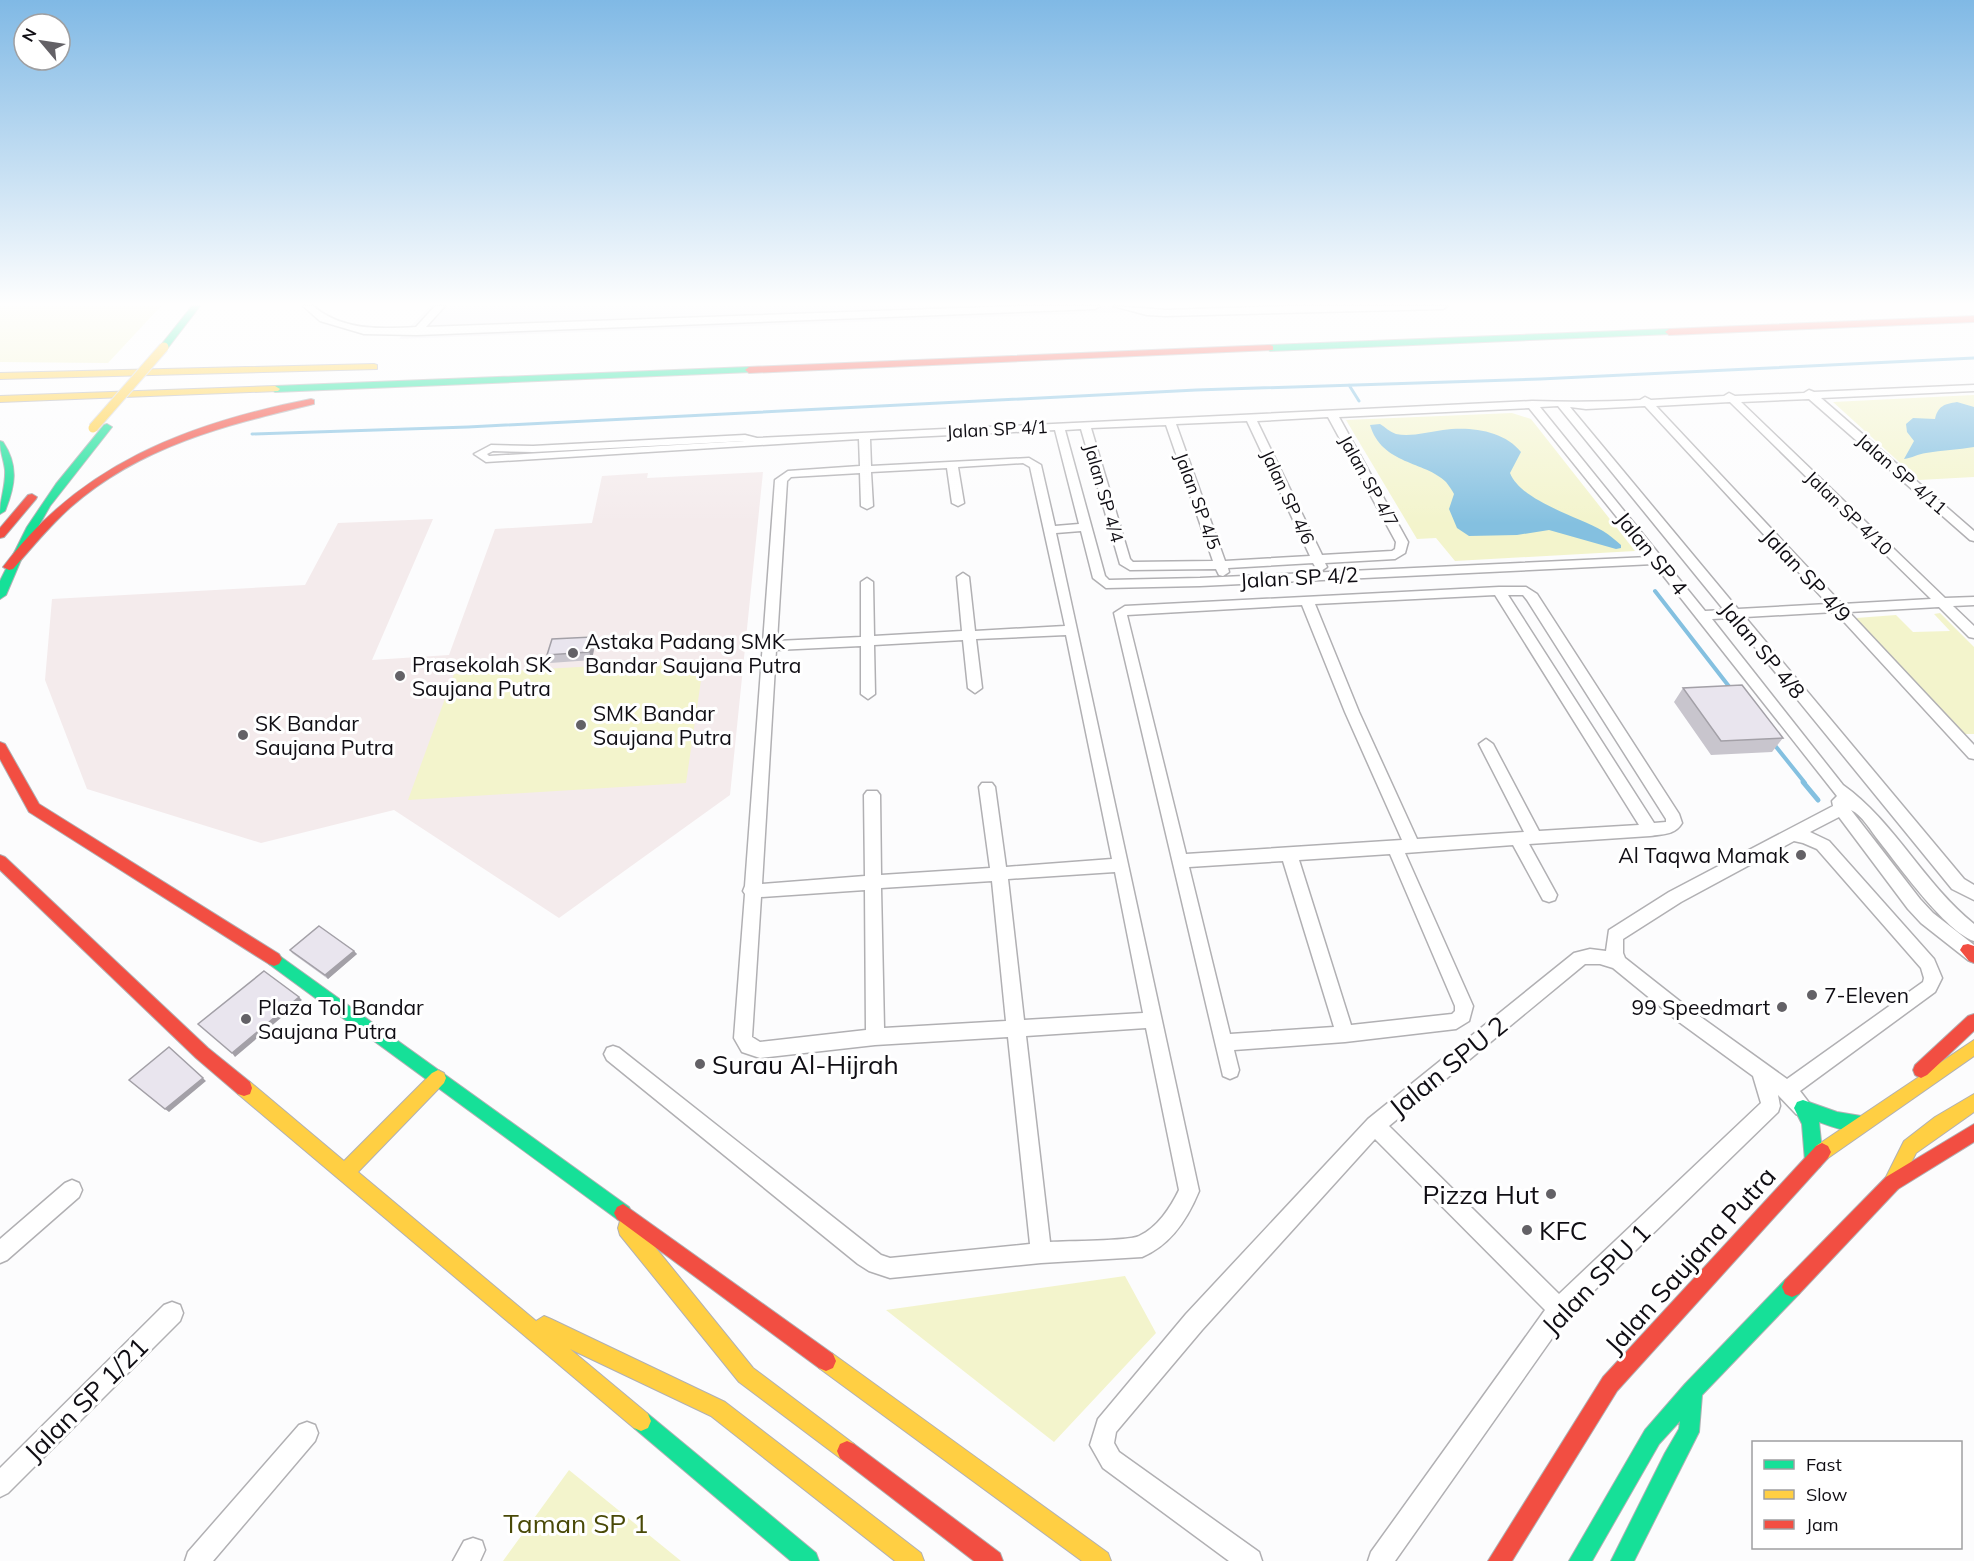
<svg xmlns="http://www.w3.org/2000/svg" width="1974" height="1561" font-family="Mulish,sans-serif">
<style>
.industrial{fill:#eeecf3}
.education{fill:#f4ebec}
.green{fill:#f3f4cc}
.water{fill:#84c0e0}
.lines{fill:none;stroke-linecap:round;stroke-linejoin:round}
.stream-far2{stroke:#84c0e0;stroke-width:3}
.stream-far1{stroke:#84c0e0;stroke-width:4}
.stream{stroke:#84c0e0;stroke-width:5}
.street-casing{stroke:#b1b0b3;stroke-width:3}
.fast-casing{stroke:#b1b0b3;stroke-width:2}
.slow-casing{stroke:#b1b0b3;stroke-width:2}
.jam-casing{stroke:#b1b0b3;stroke-width:2}
.street{fill:#fff;fill-rule:evenodd}
.fast{fill:#16e098;fill-rule:evenodd}
.slow{fill:#ffcf43;fill-rule:evenodd}
.jam{fill:#f24e42;fill-rule:evenodd}
.slow-bridge-casing{stroke:#d8d8d9;stroke-width:11;stroke-linecap:butt}
.slow-bridge{stroke:#ffcf43;stroke-width:9}
.wall{fill:#c8c5cd}
.shaded-wall{fill:#a3a0a7}
.building{fill:#e9e5ee;stroke:#a3a0a7;stroke-width:1.5}
.poi-dot{fill:#636166;stroke:#fff;stroke-width:2}
.labels{text-anchor:middle;dominant-baseline:central;stroke-width:6;stroke-linejoin:round;paint-order:stroke}
.far-street-label{font-size:18px;fill:#100e14;stroke:#fff}
.street-label{font-size:21px;fill:#100e14;stroke:#fff}
.poi-label{font-size:21px;fill:#100e14;stroke:#fff;text-anchor:start}
.near-poi-label{font-size:26px;fill:#100e14;stroke:#fff;text-anchor:start}
.near-street-label{font-size:26px;fill:#100e14;stroke:#fff}
.near-park-label{font-size:26px;fill:#494907;stroke:#fff}
</style>
<rect width="100%" height="100%" fill="#fcfcfd"/>
<path class="industrial" d="M429 306H1121L1124 312 399 339Z"/>
<path class="education" d="M763 472 730 795 559 918 394 810 261 843 87 789 45 680 52 599 305 585 338 523 433 519 372 660 449 655 495 529 592 523 602 476 648 473 647 478Z"/>
<path class="green" d="M0 306H161L108 363 0 362Z
M1974 395V477L1919 480 1833 402Z
M1512 413 1531 419 1635 551 1455 561 1436 538 1417 539 1346 420Z
M1940 613 1974 647V734H1965L1856 618 1896 615 1913 632 1950 631 1934 614Z
M704 660 686 783 408 800 454 674Z
M1125 1276 1156 1333 1054 1442 886 1310Z
M569 1470 681 1561H503Z"/>
<path class="water" d="M1957 402 1974 407V447C1958 450 1942 450 1926 453 1918 454 1912 458 1904 459L1914 441 1907 432 1906 424 1913 418 1935 419C1938 406 1944 404 1957 402Z
M1380 424C1385 427 1390 432 1396 434 1411 437 1428 432 1443 430 1468 426 1504 430 1521 452L1510 473C1521 501 1577 516 1603 531 1610 535 1615 540 1621 545V548L1616 549 1549 530 1517 535 1469 536 1457 528 1449 509 1454 494C1452 490 1449 486 1446 482 1425 461 1382 465 1370 425Z"/>
<g class="lines">
<path class="stream-far2" d="M1349 385 1359 401
M252 434 468 427 1196 390 1540 379 1974 358"/>
<path class="stream-far1" d="M1655 591 1731 689
M1773 743 1805 783"/>
<path class="stream" d="M1803 782 1818 800"/>
<defs>
<path id="street" d="M303 306H313C343 331 379 329 416 327L435 306H445L426 327 1019 306H1100L1095 309 417 335 364 334 320 321Z
M1113 306 1166 310 1289 306H1448L1443 309 1166 316 1147 315Z
M1974 385V391L1821 398 1974 531V541L1970 540 1809 399 1741 402 1945 598 1974 597V605L1953 606 1974 626V638L1969 637 1939 607 1849 612 1974 745V759L1969 758 1835 612 1745 617 1964 879 1974 885V900L1952 889 1731 618 1712 619 1843 785C1894 821 1924 884 1974 924V941C1945 931 1899 866 1879 841 1871 831 1862 815 1851 810L1920 899 1933 913 1974 945V962L1968 960 1921 923 1908 909 1839 817 1810 832 1829 841 1934 959 1942 978 1935 992 1800 1091 1813 1108 1810 1114 1803 1117 1796 1114 1778 1095 1780 1106 1778 1112 1567 1317 1395 1561H1368L1371 1552 1545 1310 1375 1139 1202 1330 1116 1432 1114 1443 1119 1452 1259 1552 1262 1561H1229L1103 1468 1090 1445 1098 1419 1186 1314 1368 1119 1574 953 1590 949 1606 951 1609 930 1669 892 1833 806 1832 801 1837 796 1654 564 1200 586 1106 588 1093 578 1081 531 1056 533 1199 1191C1188 1218 1171 1245 1142 1257L1041 1263 890 1278 869 1271 858 1264 607 1060 604 1054 607 1048 613 1046 619 1048 881 1255 890 1258 1030 1244 1008 1037 875 1045 760 1058 742 1052 734 1038 745 894 743 891 745 886 775 480 788 471 860 466 859 439 486 462 474 454 491 445 533 446 745 435 757 438 1532 401C1568 402 1604 402 1640 400L1645 397 1651 400 1724 396 1729 393 1735 396 1804 393 1809 390 1814 392ZM1730 402 1931 599 1842 604 1656 406ZM1558 406 1724 610 1705 611 1540 407ZM1645 406 1828 604 1738 609 1570 407 1586 409ZM1529 408 1649 557 1200 578 1109 580 1105 576 1065 430 1081 429 1120 564 1130 570 1216 569 1219 575 1223 576 1229 572 1228 568 1313 563 1317 570 1321 571 1327 567 1325 563 1395 559 1405 553 1408 542 1339 417ZM1328 417 1396 542 1395 549 1392 551 1322 555 1257 421ZM1247 421 1310 556 1225 561 1176 424ZM1166 425 1213 561 1133 562 1130 559 1091 428ZM1055 430 1079 524 1055 526 1041 465 1029 458 871 466 870 439ZM745 441 489 456 487 454 493 451 533 452ZM1023 463 1030 467 1065 626 975 631 969 577 963 573 957 577 962 631 874 636 873 582 867 578 861 582V637L777 641 787 481 791 477 860 473 861 506 867 509 873 506 871 472 947 468 952 503 958 506 964 503 958 467ZM1066 635 1112 859 1006 867 995 787 992 783H982L979 787 990 868 881 875 880 795 877 791H867L864 795 865 876 762 884 776 650 861 646V694L868 699 875 694 874 645 963 640 968 688 975 693 982 688 976 639ZM1794 841 1803 843 1817 849 1921 968 1924 978 1923 982 1787 1079 1691 1010 1625 958 1623 953V939L1681 902ZM1115 872 1143 1013 1024 1020 1008 879ZM992 881 1006 1021 884 1028 881 888ZM865 890 866 1030 760 1042 752 1037 761 897ZM1585 964H1600L1613 968 1679 1022 1753 1076 1761 1103 1559 1294 1389 1126ZM1146 1028 1179 1190C1171 1207 1157 1228 1139 1236 1129 1241 1066 1241 1050 1242L1026 1036Z
M1499 587H1526L1537 594 1679 814 1682 823C1675 835 1663 834 1650 836L1529 844 1557 895 1555 900 1549 902 1543 900 1513 845 1405 853 1473 1006 1469 1021 1456 1029 1345 1042 1234 1050 1239 1070 1237 1076 1230 1079 1223 1076 1114 613 1125 606ZM1495 595 1639 825 1539 831 1493 744 1486 739 1479 744 1524 832 1417 839 1359 712 1315 604ZM1508 595H1523L1527 600 1666 819V822L1654 823ZM1302 605 1345 712 1402 840 1186 854 1127 615ZM1390 854 1455 1006V1011L1452 1014 1351 1025 1299 860ZM1283 861 1334 1027 1230 1034 1189 867Z
M72 1180 79 1183 82 1190 79 1197 7 1260 0 1263V1239L65 1183Z
M172 1302 180 1305 183 1313 180 1321 8 1493 0 1497V1468L164 1305Z
M307 1422 315 1425 318 1433 315 1441 213 1561H185L188 1552 299 1425Z
M473 1538 482 1541 485 1550 480 1561H453L464 1541Z"/>
<path id="fast" d="M192 306H200L167 349H161V345Z
M1669 329 1673 332 1672 334 1270 351 1266 348 1270 345Z
M749 367 752 368V372L275 392 270 389 275 386Z
M107 424 112 427 50 506 26 548 6 595 0 599V581L27 527 56 484 104 425Z
M0 441 3 442C19 466 15 486 5 511L0 514C0 499 6 485 5 470 4 460 0 452 0 441Z
M274 952 629 1207 632 1213 629 1219 623 1222 617 1219 269 964 266 959 269 954Z
M1803 1100 1837 1112 1867 1117 1870 1123 1867 1129C1852 1135 1833 1127 1819 1122L1823 1161 1820 1167 1814 1170 1808 1167 1805 1161 1802 1124 1794 1108 1797 1102Z
M1792 1277 1799 1280 1802 1287 1799 1294 1702 1395 1699 1432 1634 1561H1611L1665 1453 1679 1429 1680 1421 1659 1444 1592 1561H1569L1645 1430 1685 1384 1785 1280Z
M641 1411 648 1414 816 1553 819 1561H791L634 1428 631 1421 634 1414Z"/>
<path id="slow" d="M374 364 377 365V369L0 379V373Z
M275 386 280 389 278 391 0 402V396Z
M1974 1040V1056L1828 1158 1822 1161 1816 1158 1813 1152 1816 1146Z
M438 1070 444 1073 446 1078 444 1083 358 1172 536 1321 544 1316 551 1319 725 1402 921 1553 924 1561H895L711 1416 570 1349 648 1414 651 1421 648 1428 641 1431 634 1428 238 1094 236 1088 238 1082 244 1080 250 1082 344 1161 432 1073Z
M1974 1094V1112L1916 1153 1898 1189 1892 1192 1886 1189 1883 1183 1904 1141 1935 1117Z
M627 1219 634 1221 753 1368 854 1444 857 1451 854 1458 847 1461 840 1458 739 1382 620 1235 618 1228 620 1221Z
M826 1351 833 1354 1108 1553 1111 1561H1082L819 1368 816 1361 819 1354Z"/>
<path id="jam" d="M1974 316V322L1669 335 1665 332 1669 329Z
M1270 345 1273 346V350L749 373 745 370 749 367Z
M311 399 314 400V404C227 425 142 445 72 506 50 525 32 548 13 569L9 570 3 567C80 464 189 423 311 399Z
M32 494 37 497 36 499 4 537 0 538V528L28 495Z
M0 742 5 744 39 804 279 954 282 959 279 964 274 966 269 964 29 812 0 759Z
M0 855 5 857 208 1048 250 1082 252 1088 250 1094 244 1096 238 1094 196 1058 0 870Z
M1968 944 1974 946V963L1969 961 1960 950 1963 945Z
M1974 1014V1031L1927 1075 1921 1078 1915 1075 1913 1070 1915 1065 1968 1016Z
M1974 1124V1142L1898 1189 1799 1294 1792 1297 1785 1294 1782 1287 1785 1280 1886 1177Z
M1822 1143 1828 1146 1831 1152 1828 1158 1617 1391 1512 1561H1488L1603 1377 1816 1146Z
M623 1204 833 1354 836 1361 833 1368 826 1371 819 1368 617 1219 614 1213 617 1207Z
M847 1441 854 1444 1000 1553 1003 1561H974L840 1458 837 1451 840 1444Z"/>
</defs>
<use href="#street" class="street-casing"/>
<use href="#fast" class="fast-casing"/>
<use href="#slow" class="slow-casing"/>
<use href="#jam" class="jam-casing"/>
<use href="#street" class="street"/>
<use href="#fast" class="fast"/>
<use href="#slow" class="slow"/>
<use href="#jam" class="jam"/>
<defs>
<path id="slow-bridge" d="M93 428 164 347"/>
</defs>
<use href="#slow-bridge" class="slow-bridge-casing"/>
<use href="#slow-bridge" class="slow-bridge"/>
</g>
<path class="wall" d="M595 644 592 660 550 663 547 655Z
M1683 688 1783 738 1772 752 1711 755 1674 702Z
M290 950 354 951 357 954 328 979 292 953Z"/>
<path class="shaded-wall" d="M592 637 595 644 592 660 589 652Z
M354 951 357 954 328 979 325 975Z
M299 997 302 1000 235 1057 232 1053Z
M169 1047 206 1081 169 1112 165 1109Z"/>
<path class="building" d="M592 637 589 652 547 655 552 639Z
M1742 685 1783 738 1721 741 1683 688Z
M319 926 354 951 325 975 290 950Z
M264 971 299 997 232 1053 198 1024Z
M169 1047 203 1078 165 1109 129 1080Z"/>
<linearGradient id="sky" x2="0" y2="1"><stop stop-color="#80b9e5"/><stop offset="0.58" stop-color="#fefefe"/><stop offset="1" stop-color="#fefefe" stop-opacity="0"/></linearGradient>
<rect width="1974" height="524" fill="url(#sky)"/>
<g class="poi-dot">
<circle cx="573" cy="653" r="6"/>
<circle cx="400" cy="676" r="6"/>
<circle cx="581" cy="725" r="6"/>
<circle cx="243" cy="735" r="6"/>
<circle cx="1801" cy="855" r="6"/>
<circle cx="1812" cy="995" r="6"/>
<circle cx="1782" cy="1007" r="6"/>
<circle cx="246" cy="1019" r="6"/>
<circle cx="700" cy="1064" r="6"/>
<circle cx="1551" cy="1194" r="6"/>
<circle cx="1527" cy="1230" r="6"/>
</g>
<g class="labels">
<g class="far-street-label">
<text transform="translate(997 429) rotate(-3)">Jalan SP 4/1</text>
<text transform="translate(1902 474) rotate(41)">Jalan SP 4/11</text>
<text transform="translate(1369 481) rotate(61)">Jalan SP 4/7</text>
<text transform="translate(1104 493) rotate(74)">Jalan SP 4/4</text>
<text transform="translate(1288 497) rotate(65)">Jalan SP 4/6</text>
<text transform="translate(1198 501) rotate(70)">Jalan SP 4/5</text>
<text transform="translate(1849 513) rotate(44)">Jalan SP 4/10</text>
</g>
<g class="street-label">
<text transform="translate(1652 553) rotate(51)">Jalan SP 4</text>
<text transform="translate(1807 575) rotate(47)">Jalan SP 4/9</text>
<text transform="translate(1299 577) rotate(-3)">Jalan SP 4/2</text>
<text transform="translate(1763 650) rotate(50)">Jalan SP 4/8</text>
</g>
<g class="poi-label">
<text x="585" y="641">Astaka Padang SMK<tspan x="585" dy="24">Bandar Saujana Putra</tspan></text>
<text x="412" y="664">Prasekolah SK<tspan x="412" dy="24">Saujana Putra</tspan></text>
<text x="593" y="713">SMK Bandar<tspan x="593" dy="24">Saujana Putra</tspan></text>
<text x="255" y="723">SK Bandar<tspan x="255" dy="24">Saujana Putra</tspan></text>
<text x="1789" y="855" text-anchor="end">Al Taqwa Mamak</text>
<text x="1824" y="995">7-Eleven</text>
<text x="258" y="1007">Plaza Tol Bandar<tspan x="258" dy="24">Saujana Putra</tspan></text>
<text x="1770" y="1007" text-anchor="end">99 Speedmart</text>
</g>
<g class="near-poi-label">
<text x="712" y="1064">Surau Al-Hijrah</text>
<text x="1539" y="1194" text-anchor="end">Pizza Hut</text>
<text x="1539" y="1230">KFC</text>
</g>
<g class="near-street-label">
<text transform="translate(1448 1066) rotate(-39)">Jalan SPU 2</text>
<text transform="translate(1690 1260) rotate(-48)">Jalan Saujana Putra</text>
<text transform="translate(1596 1279) rotate(-46)">Jalan SPU 1</text>
<text transform="translate(86 1399) rotate(-45)">Jalan SP 1/21</text>
</g>
<g class="near-park-label">
<text x="576" y="1523">Taman SP 1</text>
</g>
</g>
<rect x="1752" y="1441" width="210" height="108" fill="#ffffff" stroke="#9f9fa1" stroke-width="1.5"/>
<rect x="1764" y="1460" width="30" height="9" fill="#16e098" stroke="#9f9fa1" stroke-width="1.5"/>
<text x="1806" y="1471" font-size="18" fill="#100e14">Fast</text>
<rect x="1764" y="1490" width="30" height="9" fill="#ffcf43" stroke="#9f9fa1" stroke-width="1.5"/>
<text x="1806" y="1501" font-size="18" fill="#100e14">Slow</text>
<rect x="1764" y="1520" width="30" height="9" fill="#f24e42" stroke="#9f9fa1" stroke-width="1.5"/>
<text x="1806" y="1531" font-size="18" fill="#100e14">Jam</text>
<g transform="translate(42 42) rotate(299)"><circle r="28" fill="#ffffff" stroke="#9f9fa1" stroke-width="1.5"/>
<path d="M0-4.5L10 22L0 15L-10 22Z" fill="#636166"/>
<text y="-9" font-size="16" font-weight="bold" text-anchor="middle" fill="#100e14">N</text>
</g>
</svg>
